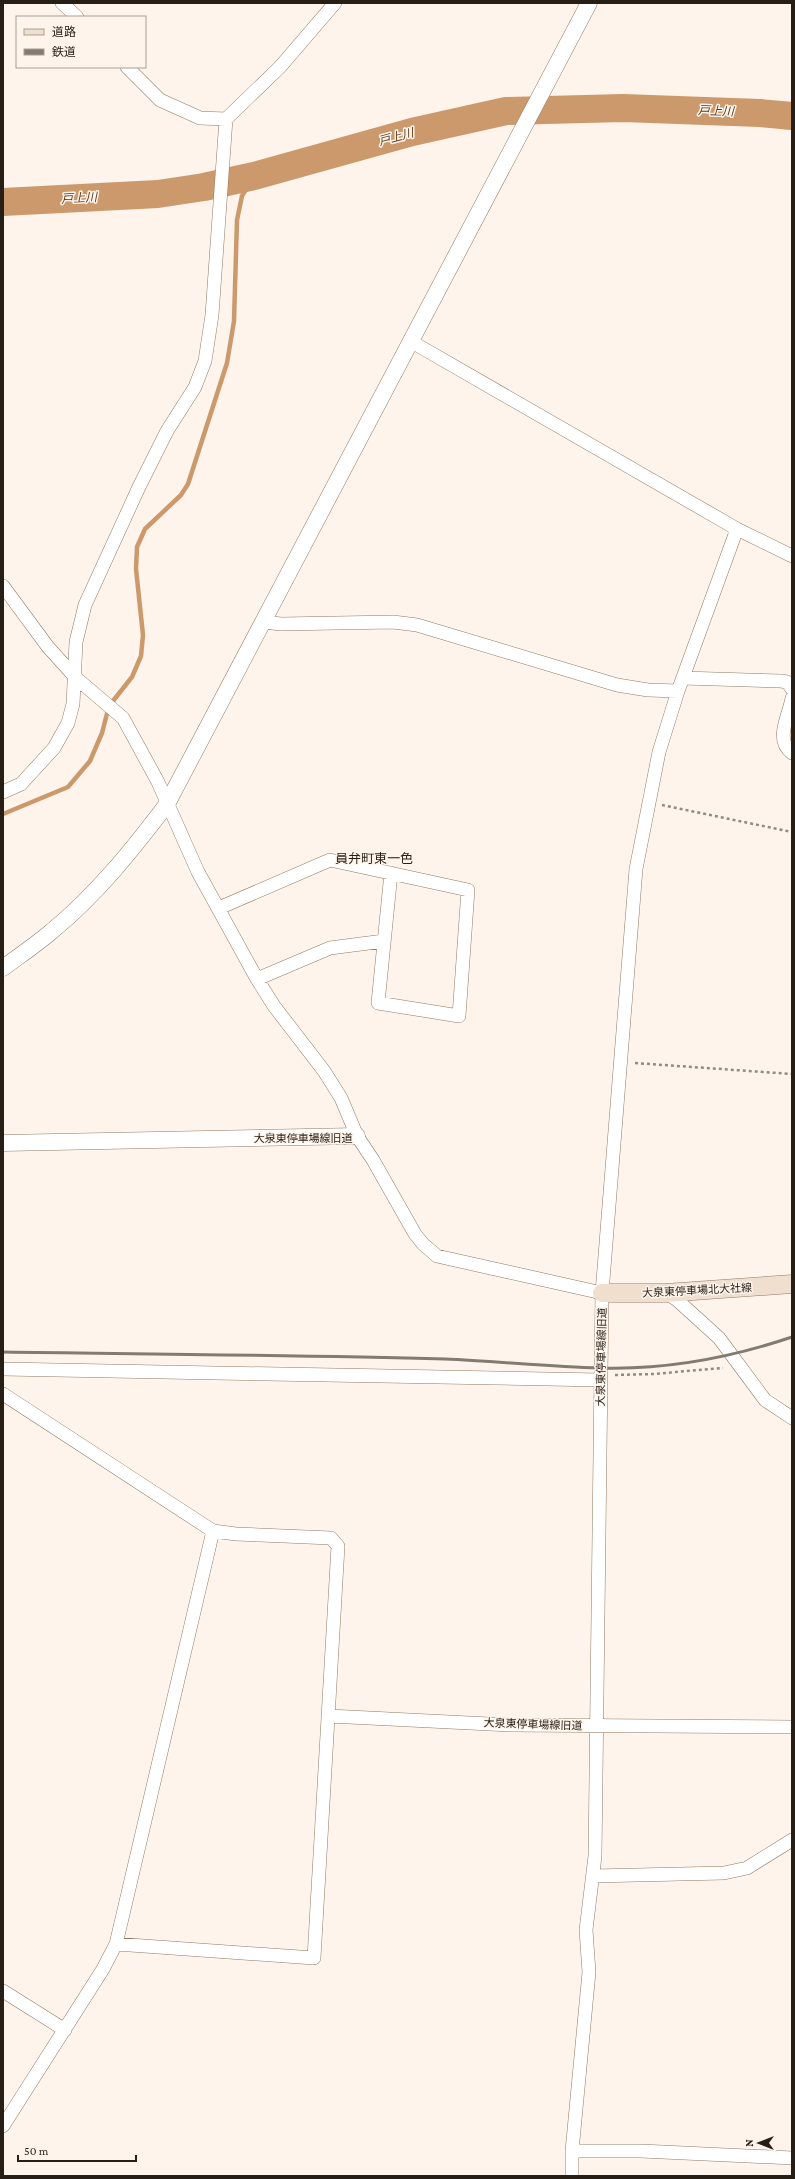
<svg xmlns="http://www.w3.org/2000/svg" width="795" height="2179" font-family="'Crimson Pro','Noto Sans JP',serif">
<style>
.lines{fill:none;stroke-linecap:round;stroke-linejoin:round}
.stream{stroke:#cb996c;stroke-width:4.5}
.river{stroke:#cb996c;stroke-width:28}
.minor-casing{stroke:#917a67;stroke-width:14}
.tertiary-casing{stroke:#917a67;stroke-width:17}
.secondary-casing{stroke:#917a67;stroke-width:19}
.path{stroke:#938a81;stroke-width:2.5;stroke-dasharray:3 3;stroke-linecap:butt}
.minor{stroke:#fff;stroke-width:13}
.tertiary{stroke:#fff;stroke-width:16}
.secondary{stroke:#f0dfcf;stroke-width:18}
.rail{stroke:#837a71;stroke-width:3}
.labels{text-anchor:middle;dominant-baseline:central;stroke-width:3;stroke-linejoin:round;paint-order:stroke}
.street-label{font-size:11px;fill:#271e16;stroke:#fef4eb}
.water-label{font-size:12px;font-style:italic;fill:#5c3917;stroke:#fef4eb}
.quarter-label{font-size:13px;fill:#271e16;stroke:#fef4eb}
</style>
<rect width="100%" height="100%" fill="#fef4eb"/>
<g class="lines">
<path class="stream" d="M3 814 68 787 90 761 102 733 109 706 132 677 141 656 143 635 136 569 137 547 145 529 181 495 188 484 227 363 234 321 237 220 242 196 254 176"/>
<path class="river" d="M3 202 158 194 204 187 254 176 412 132 506 111 623 108 760 113 792 116"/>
<defs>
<path id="minor" d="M62 3 77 17
M127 67 160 100 200 118 226 119
M412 342 737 529 792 556
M3 586 48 647 76 678 123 718 158 782 198 872 257 979 274 1006 324 1071 341 1098 357 1136 373 1160 415 1234 423 1244 437 1256 602 1293
M264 622 281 624 393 622 417 625 617 685 648 690 678 691
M683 678 781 681 787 682 792 689
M792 698C789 716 774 740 792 753
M3 792 21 784 54 748 68 723 73 704 76 642 85 605 139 487 167 431 195 387 205 361 212 315 226 119 280 67 335 3
M219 908 330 860 468 890 459 1016 378 1003 391 873
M257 979 330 948 384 941
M665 1293 676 1299 719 1338 765 1400 792 1418
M3 1369 600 1380
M3 1394 213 1531 236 1534 331 1538 338 1546 314 1958 116 1944
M329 1716 511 1725 792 1727
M593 1876 724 1873 747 1868 792 1840
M3 1991 65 2030
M3 2126 103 1969 116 1944 213 1531
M572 2151H641L792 2158
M572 2176V2151L589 1972 586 1930 595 1856 602 1293 636 869 659 752 678 691 737 529"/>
<path id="tertiary" d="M3 968C19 956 37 944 52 931 96 895 133 849 167 804L589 3
M3 1143 357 1136"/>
<path id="secondary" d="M602 1293H665L792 1284"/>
</defs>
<use href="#minor" class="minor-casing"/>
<use href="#tertiary" class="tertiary-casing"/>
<use href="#secondary" class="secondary-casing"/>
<path class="path" d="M662 805 792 832
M635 1063 792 1074
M615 1375 653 1374 723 1368"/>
<use href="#minor" class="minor"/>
<use href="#tertiary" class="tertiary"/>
<use href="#secondary" class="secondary"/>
<path class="rail" d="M3 1352C150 1354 298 1355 445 1359 497 1361 549 1367 600 1368 666 1370 730 1358 792 1337"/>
</g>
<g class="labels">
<g class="street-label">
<text x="303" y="1138">大泉東停車場線旧道</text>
<text transform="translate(697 1290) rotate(-3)">大泉東停車場北大社線</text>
<text transform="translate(601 1357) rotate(-89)">大泉東停車場線旧道</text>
<text transform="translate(533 1724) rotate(2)">大泉東停車場線旧道</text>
</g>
<g class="water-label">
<text transform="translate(716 111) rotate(2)">戸上川</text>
<text transform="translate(396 137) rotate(-15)">戸上川</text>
<text transform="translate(79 198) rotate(-3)">戸上川</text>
</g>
<g class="quarter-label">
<text x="374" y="858">員弁町東一色</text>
</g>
</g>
<rect width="795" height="2179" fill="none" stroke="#271e16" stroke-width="8"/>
<rect x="16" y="16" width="130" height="52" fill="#fef4eb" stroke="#a89e96"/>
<rect x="24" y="29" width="20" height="6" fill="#f0dfcf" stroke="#a89e96"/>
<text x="52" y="36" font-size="12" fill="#271e16">道路</text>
<rect x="24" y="49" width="20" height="6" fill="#837a71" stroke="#a89e96"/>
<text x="52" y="56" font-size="12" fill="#271e16">鉄道</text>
<g transform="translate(759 2143) rotate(270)" stroke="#fef4eb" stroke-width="3" paint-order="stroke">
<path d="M0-3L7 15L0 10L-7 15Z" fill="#271e16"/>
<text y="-6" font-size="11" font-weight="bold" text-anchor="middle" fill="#271e16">N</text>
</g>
<path d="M18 2155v6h118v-6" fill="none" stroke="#271e16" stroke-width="2"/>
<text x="24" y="2155" font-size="12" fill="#271e16" stroke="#fef4eb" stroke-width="3" paint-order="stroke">50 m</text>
</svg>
